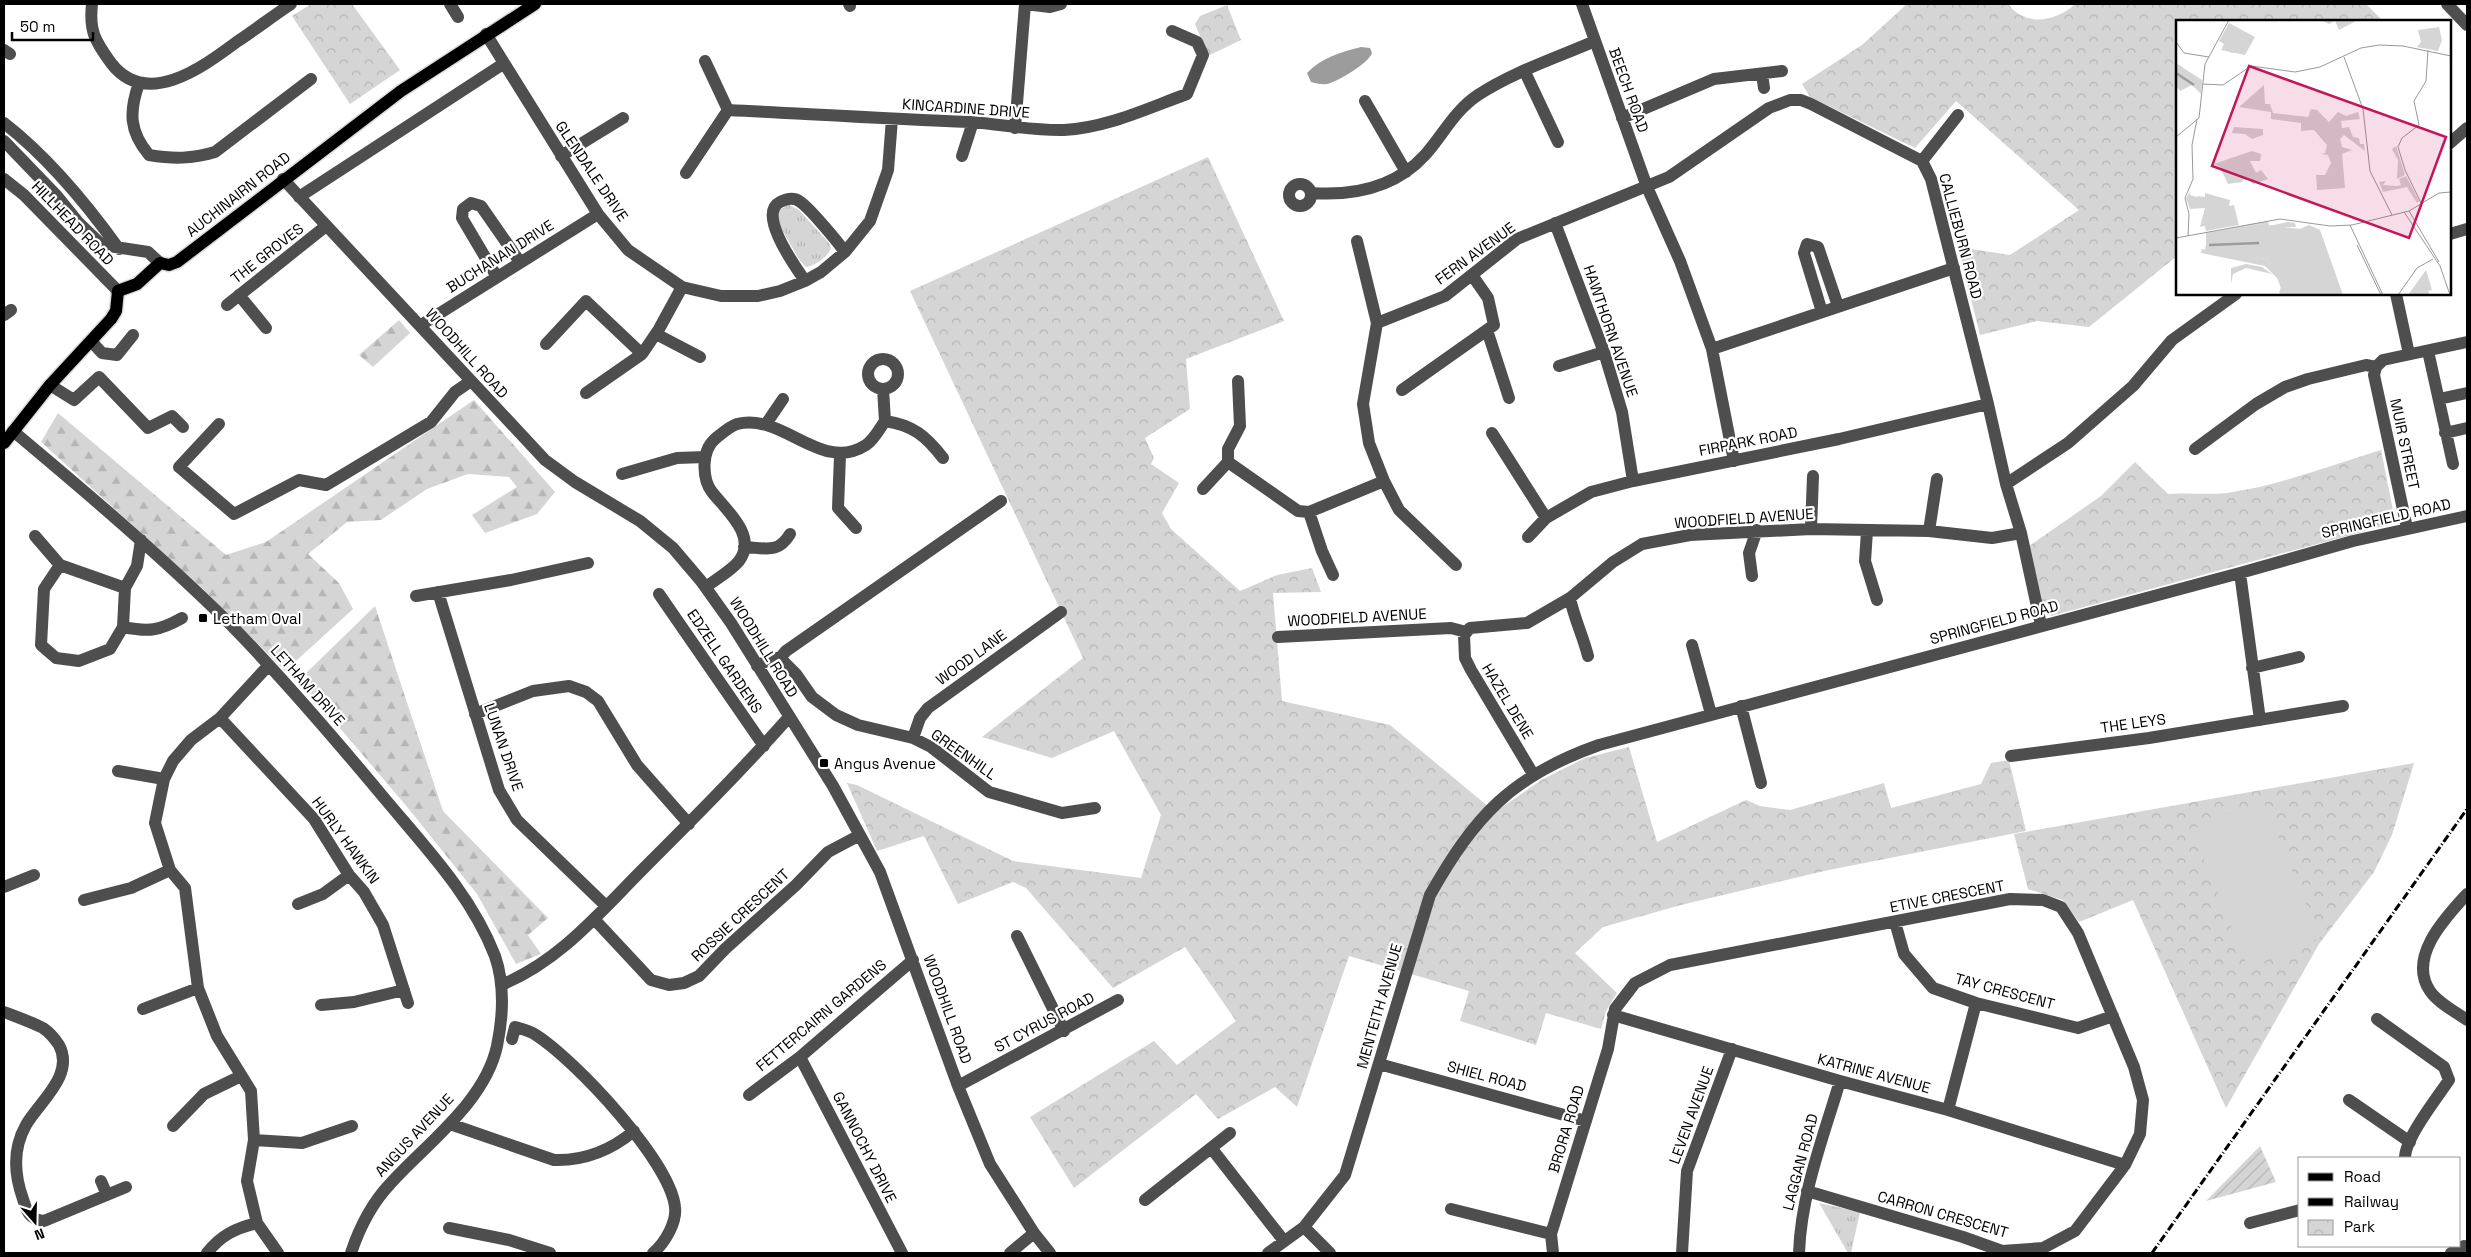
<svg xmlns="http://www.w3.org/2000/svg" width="2471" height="1257" font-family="'Space Grotesk',sans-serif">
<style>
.grass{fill:url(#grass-tufts)}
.forest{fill:url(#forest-firs)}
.park{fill:url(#park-crowns)}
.garden{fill:url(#garden-furrows)}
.pitch{fill:#d5d5d5}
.water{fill:#9c9c9c}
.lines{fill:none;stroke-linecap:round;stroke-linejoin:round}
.major-casing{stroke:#dbdbdb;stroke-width:15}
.minor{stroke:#4e4e4e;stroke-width:12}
.major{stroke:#000;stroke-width:12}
.rail{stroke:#000;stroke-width:3;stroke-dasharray:8 2.5 1 2.5;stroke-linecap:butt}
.poi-dot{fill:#000;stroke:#fff;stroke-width:2}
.labels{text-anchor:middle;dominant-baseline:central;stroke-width:4.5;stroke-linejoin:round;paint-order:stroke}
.street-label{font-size:15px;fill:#000;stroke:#fff}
.poi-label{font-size:15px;fill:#000;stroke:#fff;text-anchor:start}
.inset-river{fill:none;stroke:#9c9c9c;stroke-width:2.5}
.inset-road{fill:none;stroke:#999;stroke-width:1}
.view{fill:#c2185b;fill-opacity:0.15;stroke:#c2185b;stroke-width:2.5}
.inset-edge{fill:none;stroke:#000;stroke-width:2.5}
</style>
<defs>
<pattern id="grass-tufts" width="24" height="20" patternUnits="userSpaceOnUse" patternTransform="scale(1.25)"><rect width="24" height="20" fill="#d5d5d5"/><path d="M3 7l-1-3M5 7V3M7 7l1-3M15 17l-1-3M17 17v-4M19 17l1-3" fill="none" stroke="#b5b5b5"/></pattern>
<pattern id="forest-firs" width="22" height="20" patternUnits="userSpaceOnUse" patternTransform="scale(1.25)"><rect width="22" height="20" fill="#d5d5d5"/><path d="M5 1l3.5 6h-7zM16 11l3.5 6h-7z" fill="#b5b5b5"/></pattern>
<pattern id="park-crowns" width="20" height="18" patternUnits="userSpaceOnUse" patternTransform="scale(1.25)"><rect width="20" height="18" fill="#d5d5d5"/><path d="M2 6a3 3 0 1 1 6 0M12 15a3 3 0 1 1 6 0" fill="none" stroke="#b5b5b5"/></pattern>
<pattern id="garden-furrows" width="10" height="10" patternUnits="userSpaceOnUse" patternTransform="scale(1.25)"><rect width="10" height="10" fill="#d5d5d5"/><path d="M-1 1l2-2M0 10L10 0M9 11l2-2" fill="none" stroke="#b5b5b5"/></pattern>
</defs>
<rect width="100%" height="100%" fill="#fff"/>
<path class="grass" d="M789 205 799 210 829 243 831 248C829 256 815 266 806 267L800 261 781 228 778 222 779 210Z
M1819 1203 1860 1212 1851 1253H1848Z"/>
<path class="forest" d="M399 320 410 333 373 367 359 355Z
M474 400 555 492 537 514 485 533 472 515 517 487 509 477 468 474 427 489 381 520 347 522 308 554 339 583 353 609 285 671 201 587 41 442 58 413 226 555 266 542Z
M375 606 443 811 548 918 528 935 541 954 516 964 477 894 408 808 299 680Z"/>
<path class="park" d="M311 4H352L400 70 350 104 292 16Z
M1907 4H2008C2025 27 2056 22 2075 4H2366L2383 21H2177V256L2089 327 2037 321 1980 335 1958 247 2010 255 2079 210 1956 101 1915 148 1810 97 1802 84 1862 45Z
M1227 5 1241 40 1208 56 1195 24 1200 16Z
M1208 157 1284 321 1186 359 1190 409 1145 438 1154 458 1151 464 1179 483 1162 513 1171 529 1240 591 1277 575 1312 568 1321 592 1273 593 1282 701 1390 725 1495 812 1543 779 1585 758 1629 747 1657 842 1746 800 1760 806 1790 810 1884 783 1891 808 1981 784 1991 763 2009 760 2026 831 1824 871 1681 905 1603 927 1575 953 1617 993 1606 1011 1601 1029 1546 1013 1536 1045 1460 1021 1469 991 1349 956 1297 1107 1275 1087 1218 1119 1196 1094 1074 1188 1030 1117 1154 1041 1177 1065 1236 1021 1185 947 1113 988 1026 888 1013 882 958 904 924 836 877 851 847 783 857 785 1013 861 1141 878 1161 815 1114 731 1052 758 982 737 1083 658 910 291Z
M2381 450 2394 515 2391 524 2051 616 2043 611 2029 546 2101 496 2135 462 2168 494C2189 492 2212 496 2233 492 2283 484 2332 465 2381 450Z
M2414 763 2392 835 2374 872 2319 944 2226 1108 2133 900 2079 922 2063 900 2028 889 2014 834Z"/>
<path class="garden" d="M2260 1146 2276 1182 2206 1201Z"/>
<path class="pitch" d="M2263 800 2320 938 2248 968 2192 829Z"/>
<path class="water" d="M1361 47 1370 48 1372 53C1369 63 1337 82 1327 84 1322 85 1315 83 1311 82L1307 73C1321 58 1341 52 1361 47Z"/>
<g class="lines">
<defs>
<path id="major" d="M4 443 50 385 111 319 116 311 118 291 137 284 160 263 169 265 177 262 401 91 535 4"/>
</defs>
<use href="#major" class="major-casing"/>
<path class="minor" d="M92 4C89 31 95 41 111 63 147 110 204 66 238 41 256 29 273 16 291 4
M450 4 458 17
M849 4 850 6
M1025 4 1050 7 1061 4
M1582 4 1647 187 1680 261 1712 349 1734 461
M2447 4 2467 25
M486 34 598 214 628 250 682 287 721 296H758L780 291 805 281 821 272 845 252 870 221 888 170 892 119
M4 50 10 54
M705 61 728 110
M1525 72 1558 142
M1762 74 1764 88
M139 83C129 112 129 131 149 155 173 159 192 159 215 152L311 79
M1365 101 1406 172
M728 110C809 114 889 119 970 122 1001 124 1033 131 1064 130 1107 128 1148 108 1187 94L1203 55 1197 42 1172 31
M1622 118 1714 79 1782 71
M4 123C49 158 86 203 119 249
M1015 128 1025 4
M4 141 57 196 78 222 102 245 148 252 160 263
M2450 143 2467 128
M561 156 623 118
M962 156 973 122
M1922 161 1958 115
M686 173 728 110
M4 179 24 195 118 291
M283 179 545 460 575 482 640 521 673 548 701 581 731 623 833 786 880 872 958 1086 990 1164 1034 1233 1050 1253
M1289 195a11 11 0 1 1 22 0a11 11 0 1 1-22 0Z
M1311 193C1353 196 1395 188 1425 155 1443 135 1454 111 1478 95 1513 72 1556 58 1595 41
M299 197 503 64
M1555 223 1604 352 1622 412 1633 481
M2450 234 2467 229
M1357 241 1377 323 1363 404 1369 443 1384 481 1399 510 1456 565
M497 277 462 218 463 209 471 203 481 206 520 262
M805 281C795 266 757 214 780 202 786 199 793 197 799 201 808 206 837 241 845 252
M2396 294 2409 354
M239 295 266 328
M227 305 326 226
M1822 312 1804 253 1807 244 1818 247 1838 306
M4 315 11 310
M1377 323 1445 296 1517 239 1669 177 1769 108 1790 100H1801L1811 104 1922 161 1931 179 1988 404 2006 484 2021 533 2041 625
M421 325 598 214
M1487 330 1509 398
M656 334 700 357
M91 341 102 353 117 355 133 335
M546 344 586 301 642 354
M1712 349 1954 268
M2428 351 2453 464
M868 374a15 15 0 1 1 30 0a15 15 0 1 1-30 0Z
M1559 366 1604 352
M2376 367 2374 375 2407 528
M2376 367 2383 360 2467 342
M50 385 74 400 99 377 148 428 172 416 183 427
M1402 390 1494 325 1488 298 1472 275
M586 393 642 354 659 329 682 287
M2439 399 2467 393
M885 421C913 425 926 436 943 458
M219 424 179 467 234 514 299 480 326 485 431 422 455 392 471 381
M766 424 783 399
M13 431C87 493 160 555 229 623 284 679 335 739 385 799 426 848 472 896 495 956 505 985 503 1017 497 1046 485 1102 426 1144 390 1184 372 1203 359 1229 351 1253
M1492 433 1546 518
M2445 433 2467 428
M2195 449 2256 404 2285 387 2308 379 2366 365 2376 367
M840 455 838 508 856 528
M1228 462 1298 511 1309 512 1384 481
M622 474 677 458 705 457
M2006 484 2068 443 2133 386 2172 340 2236 294
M1203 489 1228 462V449L1240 426 1238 381
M1309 512 1322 551 1333 575
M1811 529 1813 476
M1867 531 1865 561 1877 600
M1929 531 1937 479
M35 536 60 565 125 588
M1528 537 1546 518 1591 492 1633 481 1839 439 1988 404
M744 547C766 548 778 554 790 534
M60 565 44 589 41 645 56 658 79 661 110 649 123 627 125 588 137 566 141 540
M2240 573 2260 720
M1752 576 1749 553 1757 530
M706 587C716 579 731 571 739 561 758 536 726 510 712 492 702 479 701 451 715 439 720 435 730 426 737 424 783 412 821 474 866 445 874 440 880 428 885 421L883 389
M438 592 499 790 517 820 606 906
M659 594 764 746
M416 596 511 580 588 563
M1570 598C1574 618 1583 636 1588 656
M123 627C149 632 159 631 182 618
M1278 637 1451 628 1466 632
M1692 645 1711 714
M780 658 796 674 812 697 836 715 858 725 913 738 931 747 989 792 1062 813 1095 808
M268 666 220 718 191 740 173 761 164 779 155 823 170 870 185 888 198 988 217 1036 251 1091 254 1140 247 1181 257 1223 278 1253
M757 666 773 658H780L786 651 1001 501
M2252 668 2299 657
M1741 706 1761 783
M475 714 533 691 569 686 586 692 598 701 637 765 689 824
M220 718 314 819 349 875 364 892 383 925 408 1003
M913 738 920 718 928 708 1061 612
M2011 756 2149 738 2343 706
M118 771 164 779
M1533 774 1471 670 1465 658 1464 635 1470 628 1527 623 1570 598 1613 562 1642 544 1690 535 1811 529 1929 531 1992 538 2021 533
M4 887 34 875
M2467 894C2446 917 2407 957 2430 991 2438 1003 2456 1012 2467 1020
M84 900 131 888 170 870
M298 904 323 894 349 875
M595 920 651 980 669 985 684 983 699 976 725 949 796 885 828 852 860 835
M1895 922 1904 954 1933 988 1976 1003 2078 1028 2113 1016
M1017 936 1064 1031
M501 985C560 961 600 912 644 868 693 819 743 769 789 717
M321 1005 354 1002 404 990
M143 1009 198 988
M4 1012C17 1017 31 1022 43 1028 49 1032 55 1039 59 1045 75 1075 40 1101 26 1125 13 1148 14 1174 23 1199 27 1212 29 1219 44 1221L126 1187
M1613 1015 1840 1081 1948 1110 2125 1165
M2377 1019 2444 1067 2449 1080C2437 1098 2405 1138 2405 1158
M512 1039 515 1027C522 1029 530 1031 536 1035 575 1060 670 1161 675 1207 677 1222 665 1243 653 1253
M800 1057 902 1253
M1379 1064 1586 1121
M958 1086 1118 1000
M749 1095 800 1057 913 960
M2349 1100 2410 1142
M1948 1110 1976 1003
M450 1124 554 1160C585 1161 610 1151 634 1131
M173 1126 204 1094 241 1076
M254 1140 302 1143 352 1126
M1212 1149 1284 1241
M101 1181 107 1195
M1145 1200 1230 1133
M1451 1209 1551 1234
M2250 1223 2300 1210
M1304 1227 1330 1253
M449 1228 509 1240 550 1253
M207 1253C221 1235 236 1228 257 1223
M1010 1253 1034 1233
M1268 1253 1304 1227 1345 1175 1430 895C1475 816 1511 776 1599 745L2240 573 2353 541 2467 516
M1553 1253 1551 1234 1608 1049 1615 1009 1635 983 1670 965 2010 899 2043 900 2061 907 2078 933 2134 1067 2143 1100 2140 1134 2125 1165 2075 1231 2043 1248 2002 1251 1963 1237 1807 1191
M1682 1253 1687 1171 1732 1049
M1799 1253C1801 1194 1823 1138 1840 1081
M2451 1253 2464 1246"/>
<use href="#major" class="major"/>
<path class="rail" d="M2152 1253 2467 809"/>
</g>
<g class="poi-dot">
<rect x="198" y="613" width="10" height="10" rx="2.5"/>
<rect x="819" y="758" width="10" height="10" rx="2.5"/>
</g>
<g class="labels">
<g class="street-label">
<text transform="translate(1629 90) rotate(70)">BEECH ROAD</text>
<text transform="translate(966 108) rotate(4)">KINCARDINE DRIVE</text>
<text transform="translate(592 171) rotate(56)">GLENDALE DRIVE</text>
<text transform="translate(238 194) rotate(-38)">AUCHINAIRN ROAD</text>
<text transform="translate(73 223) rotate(46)">HILLHEAD ROAD</text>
<text transform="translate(1961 236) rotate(75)">CALLIEBURN ROAD</text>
<text transform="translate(267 253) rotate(-38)">THE GROVES</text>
<text transform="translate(1475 253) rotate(-36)">FERN AVENUE</text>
<text transform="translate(500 256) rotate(-32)">BUCHANAN DRIVE</text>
<text transform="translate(1611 331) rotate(71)">HAWTHORN AVENUE</text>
<text transform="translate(467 353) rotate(48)">WOODHILL ROAD</text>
<text transform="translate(1748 441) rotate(-11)">FIRPARK ROAD</text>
<text transform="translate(2405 444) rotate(78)">MUIR STREET</text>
<text transform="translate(1744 518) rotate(-4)">WOODFIELD AVENUE</text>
<text transform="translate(2386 518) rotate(-13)">SPRINGFIELD ROAD</text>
<text transform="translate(1357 617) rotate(-3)">WOODFIELD AVENUE</text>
<text transform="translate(1994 622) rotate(-15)">SPRINGFIELD ROAD</text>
<text transform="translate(764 647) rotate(58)">WOODHILL ROAD</text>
<text transform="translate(971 657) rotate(-36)">WOOD LANE</text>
<text transform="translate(725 661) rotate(56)">EDZELL GARDENS</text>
<text transform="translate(308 685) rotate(48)">LETHAM DRIVE</text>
<text transform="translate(1508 701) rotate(59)">HAZEL DENE</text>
<text transform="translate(2133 723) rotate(-8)">THE LEYS</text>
<text transform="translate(504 747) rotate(71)">LUNAN DRIVE</text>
<text transform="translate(964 754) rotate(35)">GREENHILL</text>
<text transform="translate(346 840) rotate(54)">HURLY HAWKIN</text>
<text transform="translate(1947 896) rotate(-11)">ETIVE CRESCENT</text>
<text transform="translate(740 915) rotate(-43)">ROSSIE CRESCENT</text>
<text transform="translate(2005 991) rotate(15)">TAY CRESCENT</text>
<text transform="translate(1379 1006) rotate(-74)">MENTEITH AVENUE</text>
<text transform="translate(948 1009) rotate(70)">WOODHILL ROAD</text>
<text transform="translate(821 1015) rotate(-40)">FETTERCAIRN GARDENS</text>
<text transform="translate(1044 1022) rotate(-28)">ST CYRUS ROAD</text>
<text transform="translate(1874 1073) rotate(15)">KATRINE AVENUE</text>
<text transform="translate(1487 1076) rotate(15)">SHIEL ROAD</text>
<text transform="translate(1691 1115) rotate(-70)">LEVEN AVENUE</text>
<text transform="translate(1566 1129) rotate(-73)">BRORA ROAD</text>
<text transform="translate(414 1135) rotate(-47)">ANGUS AVENUE</text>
<text transform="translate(865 1147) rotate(63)">GANNOCHY DRIVE</text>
<text transform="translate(1800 1162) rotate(-75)">LAGGAN ROAD</text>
<text transform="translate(1943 1214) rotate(16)">CARRON CRESCENT</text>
</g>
<g class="poi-label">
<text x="213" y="618">Letham Oval</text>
<text x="834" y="763">Angus Avenue</text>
</g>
</g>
<g transform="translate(2176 20)">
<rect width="275" height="275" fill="#fff"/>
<path d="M145 0H182L163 10 159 1 153 4ZM83 204 124 209 133 205 144 210 167 275H107L99 249 90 239 29 230 32 213Z" fill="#d5d5d5"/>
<path d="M220 126 229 155 221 159 222 140 216 129ZM230 156 243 181 241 183 231 167 207 172 203 162 210 161 207 165 221 166 225 165 223 159ZM15 171 14 175 24 178 29 188 14 189 10 178ZM92 201 93 206 112 202 119 203 120 207H96L83 204 34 213 37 224 31 228 90 239 104 254 107 275 103 273 105 267 101 258 89 246 25 233 26 229 30 230V213ZM108 223 112 227 123 226 118 228V232L123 230 124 239 119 240 116 233 106 229ZM70 244 86 247 96 254 70 248 57 254 55 264V248Z" fill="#d5d5d5"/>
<path d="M53 3 79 17 69 35 45 30 48 24 43 21ZM263 7 266 20 262 31 241 27 245 22 242 10ZM0 43 26 60 25 74 16 65 4 71 0 66ZM88 65 89 84H94L97 93 132 97 135 89 141 90 153 102 162 92 170 96 182 92 184 99 165 101 166 108 173 107 177 117 183 118 184 124H188L189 131 168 115 164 119 166 127 176 130 166 134 169 168 141 170 140 155H149L155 143 152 135 145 134 149 133 151 125 138 110 125 111V103L95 99V92L63 87ZM58 107 87 109V115L76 119 69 114 56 113ZM76 131 85 134 84 141H74L80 153 85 150 92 159 77 164 69 157 66 162 52 164 44 147 38 144ZM250 250 256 270 252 271 254 275H232Z" fill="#d5d5d5"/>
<path d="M49 13a7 7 0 1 1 14 0a7 7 0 1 1-14 0ZM51 27a6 6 0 1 1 12 0a6 6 0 1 1-12 0ZM29 173 54 180 53 186 58 185 63 205 30 211 29 206 24 207 29 188H23L21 176 29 177Z" fill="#d5d5d5"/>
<path class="inset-river" d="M0 53 18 65M33 225 83 223"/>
<path class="inset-road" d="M0 22 8 33 33 37M168 37 187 89 194 151 216 195M27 64 47 65 75 46 119 52 144 47 185 28 203 25 227 26 275 36M0 117 23 98 29 44 53 0M245 183 229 150 222 127 226 118 243 105 238 81 250 61 252 30M233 191 263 242M228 192 264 246 274 275M174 205 207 275M12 216 13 194 9 178 17 159 16 125 21 99M0 218 104 199 154 206 176 205 233 191 263 173 275 172M181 225 205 275M222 275 241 248 257 239"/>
<path class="view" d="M73 46 270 117 233 218 36 146Z"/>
<rect width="275" height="275" class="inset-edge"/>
</g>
<rect width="2471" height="1257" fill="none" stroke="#000000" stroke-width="10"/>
<rect x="2298" y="1157" width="162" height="90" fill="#ffffff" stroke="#999999"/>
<rect x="2308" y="1173" width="25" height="8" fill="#000000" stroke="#999999"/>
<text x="2344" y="1182" font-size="15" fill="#000000">Road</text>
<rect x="2308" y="1198" width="25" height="8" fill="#000000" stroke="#999999"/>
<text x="2344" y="1207" font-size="15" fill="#000000">Railway</text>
<rect x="2308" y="1220" width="25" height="15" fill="url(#park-crowns)" stroke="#999999"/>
<text x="2344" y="1232" font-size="15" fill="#000000">Park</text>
<g transform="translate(35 1222) rotate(160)" stroke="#ffffff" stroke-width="4" paint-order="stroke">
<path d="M0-4L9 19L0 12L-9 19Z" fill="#000000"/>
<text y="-8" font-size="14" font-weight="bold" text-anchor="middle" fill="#000000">N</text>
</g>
<path d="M12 32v8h81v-8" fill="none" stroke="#000000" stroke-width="2.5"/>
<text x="20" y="32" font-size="15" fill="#000000" stroke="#ffffff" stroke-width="4" paint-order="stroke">50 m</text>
</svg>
